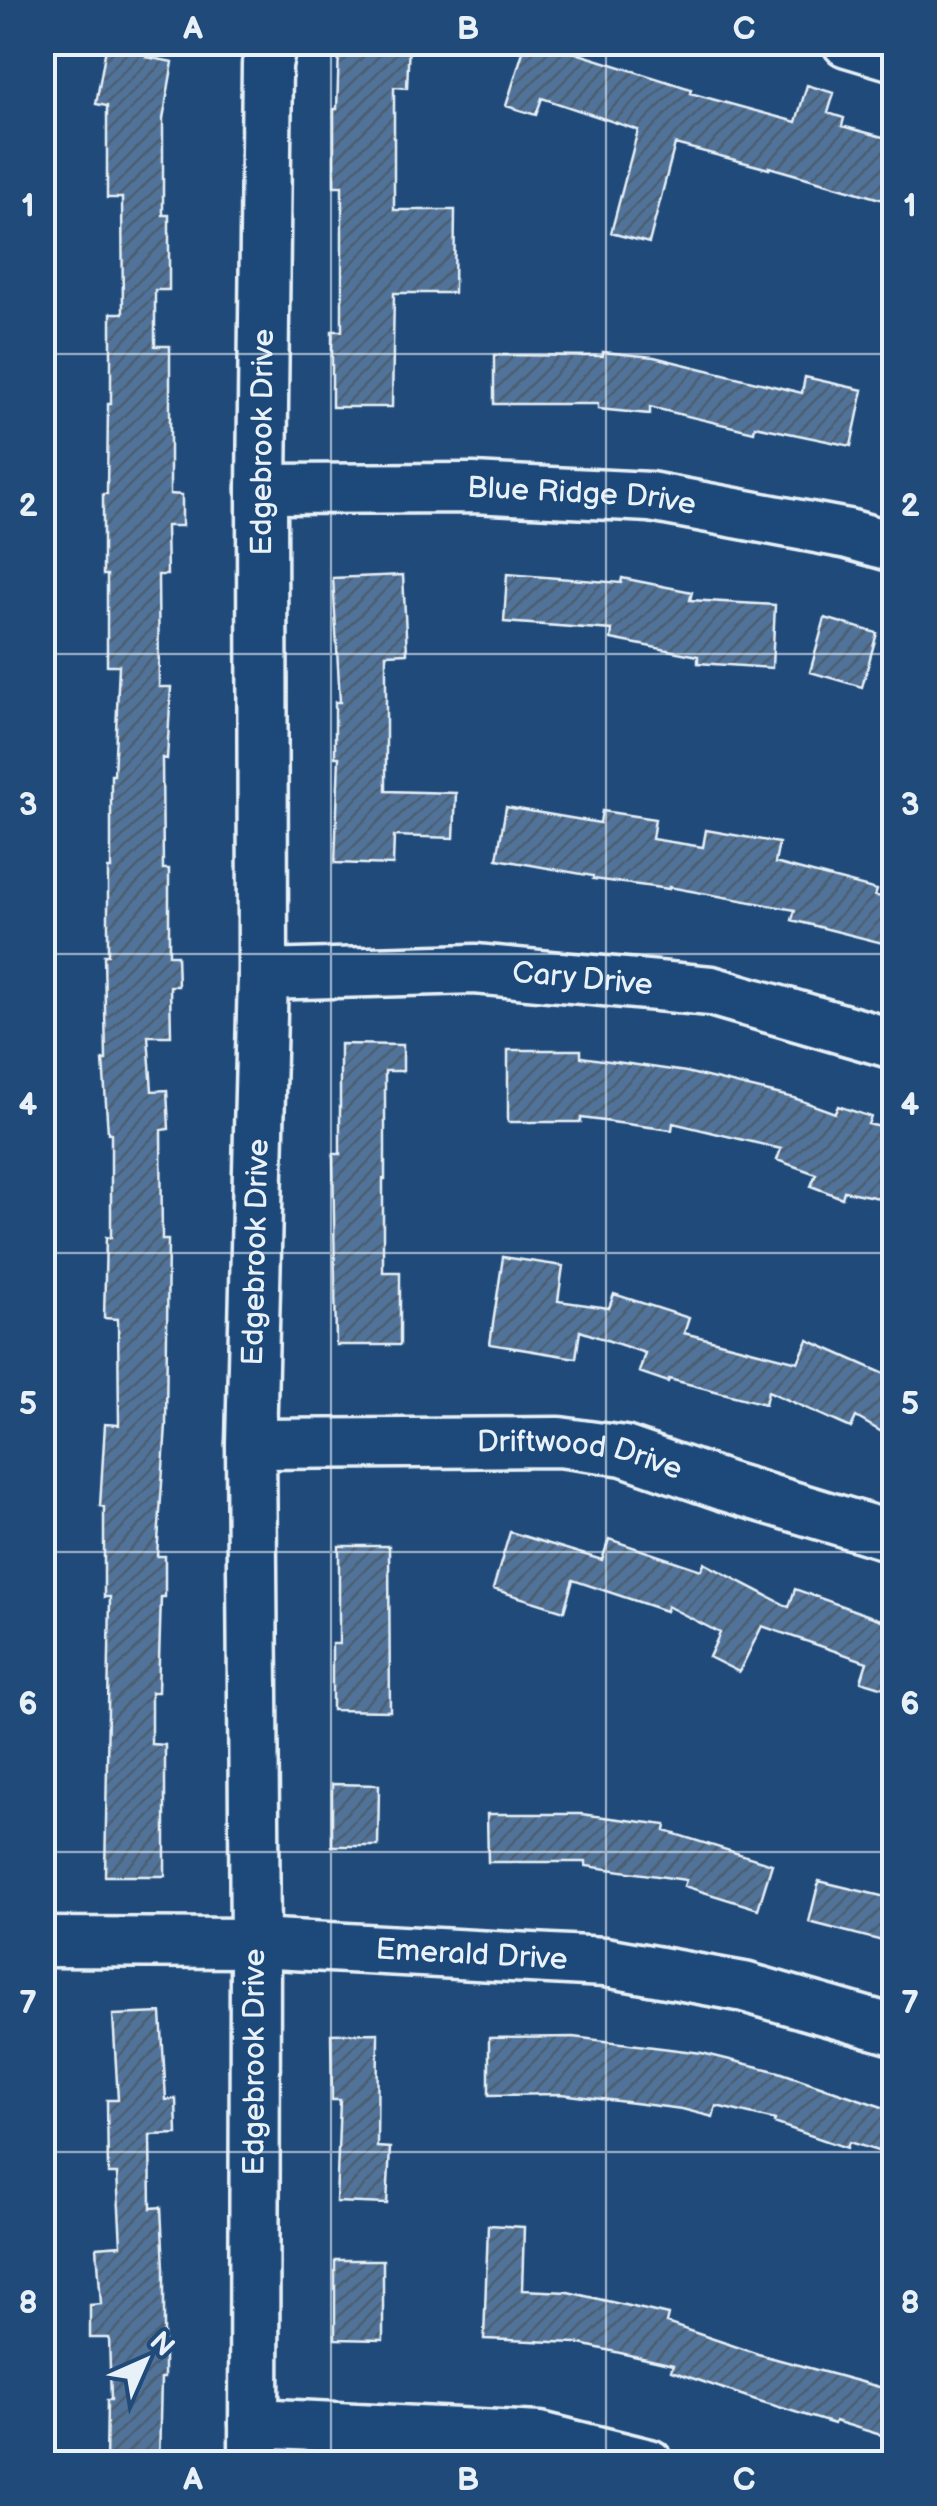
<svg xmlns="http://www.w3.org/2000/svg" width="937" height="2506" font-family="'Balsamiq Sans',sans-serif">
<style>
.building{fill:url(#building-hatch);stroke:#e8f1f8;stroke-width:2.5}
.lines{fill:none;stroke-linecap:round;stroke-linejoin:round}
.minor-casing{stroke:#e8f1f8;stroke-width:55}
.minor{stroke:#1f4a7a;stroke-width:48}
.grid{fill:none;stroke:#e8f1f8;stroke-width:2.5;stroke-opacity:0.55}
.labels{text-anchor:middle;dominant-baseline:central;stroke-width:8;stroke-linejoin:round;paint-order:stroke}
.street-label{font-size:30px;fill:#e8f1f8;stroke:#1f4a7a}
.neatline{fill:none;stroke:#e8f1f8;stroke-width:4}
.grid-label{font-size:32px;text-anchor:middle;font-weight:bold;fill:#e8f1f8}
</style>
<defs>
<pattern id="building-hatch" width="6" height="6" patternUnits="userSpaceOnUse" patternTransform="scale(2.5)"><rect width="6" height="6" fill="#517399"/><path d="M-1 1l2-2M0 6l6-6M5 7l2-2" fill="none" stroke="#4c5e72"/></pattern>
</defs>
<rect width="100%" height="100%" fill="#1f4a7a"/>
<filter id="ink" filterUnits="userSpaceOnUse"><feTurbulence type="fractalNoise" baseFrequency=".01" numOctaves="2"/><feDisplacementMap in="SourceGraphic" scale="20" xChannelSelector="R" yChannelSelector="G"/><feConvolveMatrix kernelMatrix="1 2 1 2 8 2 1 2 1" color-interpolation-filters="sRGB"/></filter>
<g filter="url(#ink)">
<path class="building" d="M107 42H149L146 57 173 62 163 119V215H169V290H155V346H170V494L182 495V526H166L167 575H158L159 687H171L167 759 162 758 163 869H169V955H177L178 986H170L171 1036H148L152 1091 167 1090 169 1129 161 1130 162 1240H168L166 1425 157 1556H165V1597H161L158 1692H151V1744L165 1745V1876H105L110 1597H104V1507L100 1506 105 1424 119 1425 118 1319 104 1318 106 1237 111 1238V1133H108L103 1060H106L104 955H108V869H111V775H114L119 665H107V575H103V494H107L108 404H111V313H123L122 198H107V106L96 104Z
M356 42H409L407 88 394 87V210H455L454 293H394L392 407H332V331H342V186H334V109H337L339 49 355 50Z
M526 42H541L691 89 690 93 796 122 807 85 834 93 828 113 844 118 842 126 894 140V203L769 167V169L675 144 649 243 611 233 638 130 542 98 536 115 506 106Z
M603 352 654 357 802 393 805 377 863 390 851 446 755 426 754 432 650 407V414L598 409V404H494V355L603 356Z
M507 574 621 583 622 578 692 592 690 600 775 605 772 668 698 663V656L611 639 612 630 504 622Z
M403 575 407 653 386 654V791L456 793 454 838 394 836 393 865 335 863 339 757H335V702H340L333 578Z
M825 618 877 633 862 687 810 672Z
M506 807 600 823 602 811 655 819 652 839 703 847 706 830 779 843 775 863 877 890 875 896 894 898V946L792 920 795 910 669 887V889L593 879V876L497 859Z
M340 1044 403 1045V1071H385V1179H383V1272H400V1345H336L333 1154H340Z
M508 1050H581V1057L686 1072 794 1098 835 1113 838 1106 871 1117 868 1124 894 1130V1201L844 1191 842 1198 811 1186 816 1174 777 1160 781 1149 673 1123 672 1130 581 1118V1122H508Z
M503 1257 563 1266 558 1301 609 1308 614 1294 689 1318 684 1333 798 1362 808 1340 894 1378V1439L856 1417 851 1428 768 1391 765 1404 669 1379 668 1382 639 1372 645 1353 580 1331 576 1358 490 1344Z
M510 1532 602 1560 609 1539 701 1570 704 1563 789 1607 795 1589 881 1620 889 1595 894 1596V1691L861 1681 867 1662 762 1626 739 1672 709 1657 720 1633 667 1606 666 1611 573 1580 564 1611 493 1589Z
M339 1546H389L390 1711 332 1710V1644H339Z
M332 1784 379 1785 378 1846H332Z
M487 1814H581L666 1825 665 1831 772 1864 758 1909 684 1886 686 1880 586 1866V1862H488Z
M819 1881 894 1899V1944L809 1922Z
M161 2013 166 2100 176 2099 177 2134 150 2135 151 2208 161 2207 164 2268V2378H161L159 2464H106L107 2400H111L109 2338H90V2305L101 2304 97 2247 121 2245 117 2174H108L107 2100H118L113 2015Z
M378 2033 377 2147 390 2148 387 2204 336 2202 340 2100H332L331 2034Z
M573 2037 702 2053 779 2072 894 2111V2156L849 2142 847 2148 774 2123 775 2120 716 2106 713 2117 682 2109 561 2094 489 2095V2038Z
M488 2225 524 2227 522 2290 568 2292 668 2315 666 2323 758 2354 894 2391V2439L835 2421 834 2424 756 2400 671 2371 673 2365 576 2343 484 2339Z
M335 2260H383V2340L335 2339Z"/>
<g class="lines">
<defs>
<g id="minor">
<path d="M847 42 894 56"/>
<path id="s1" d="M262 489 473 488 650 497 848 534 894 547"/>
<path id="s2" d="M263 975 475 969 711 991 894 1044"/>
<path id="s3" d="M251 1444 559 1442 624 1451 725 1486 894 1537"/>
<path id="s4" d="M42 1942 255 1943 605 1962 744 1987 894 2030"/>
<path d="M254 2423 540 2437 649 2464"/>
<path id="s5" d="M254 2464 255 1943 251 1444 263 975 262 489 267 65 272 42"/>
</g>
</defs>
<use href="#minor" class="minor-casing"/>
<use href="#minor" class="minor"/>
</g>
</g>
<path class="grid" d="M331 42V2464M606 42V2464M42 354H894M42 654H894M42 954H894M42 1253H894M42 1552H894M42 1852H894M42 2152H894"/>
<g class="labels">
<g class="street-label">
<text stroke="none"><textPath href="#s5" startOffset="2022">Edgebrook Drive</textPath></text>
<text stroke="none"><textPath href="#s1" startOffset="320">Blue Ridge Drive</textPath></text>
<text stroke="none"><textPath href="#s2" startOffset="320">Cary Drive</textPath></text>
<text stroke="none"><textPath href="#s5" startOffset="1212">Edgebrook Drive</textPath></text>
<text stroke="none"><textPath href="#s3" startOffset="330">Driftwood Drive</textPath></text>
<text stroke="none"><textPath href="#s4" startOffset="430">Emerald Drive</textPath></text>
<text stroke="none"><textPath href="#s5" startOffset="402">Edgebrook Drive</textPath></text>
</g>
</g>
<rect width="937" height="2506" fill="none" stroke="#1f4a7a" stroke-width="110"/>
<g transform="translate(145 2361) rotate(45)" stroke="#1f4a7a" stroke-width="8" paint-order="stroke">
<path d="M0-8L18 38L0 25L-18 38Z" fill="#e8f1f8"/>
<text y="-15" font-size="28" font-weight="bold" text-anchor="middle" fill="#e8f1f8">N</text>
</g>
<rect x="55" y="55" width="827" height="2396" class="neatline"/>
<g class="grid-label">
<text x="193" y="39">A</text>
<text x="468" y="39">B</text>
<text x="744" y="39">C</text>
<text x="28" y="216">1</text>
<text x="910" y="216">1</text>
<text x="28" y="516">2</text>
<text x="910" y="516">2</text>
<text x="28" y="815">3</text>
<text x="910" y="815">3</text>
<text x="28" y="1115">4</text>
<text x="910" y="1115">4</text>
<text x="28" y="1414">5</text>
<text x="910" y="1414">5</text>
<text x="28" y="1714">6</text>
<text x="910" y="1714">6</text>
<text x="28" y="2013">7</text>
<text x="910" y="2013">7</text>
<text x="28" y="2313">8</text>
<text x="910" y="2313">8</text>
<text x="193" y="2490">A</text>
<text x="468" y="2490">B</text>
<text x="744" y="2490">C</text>
</g>
</svg>
